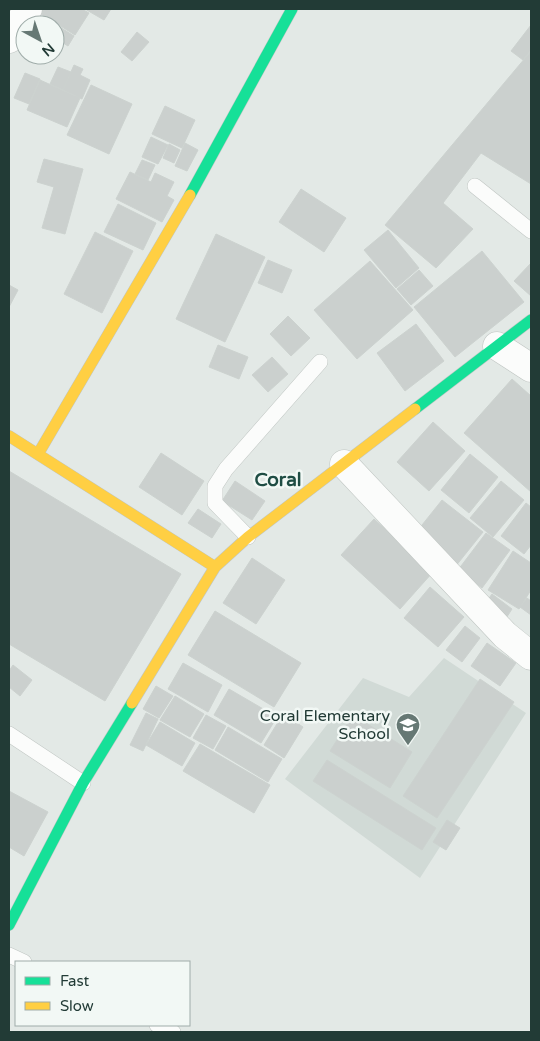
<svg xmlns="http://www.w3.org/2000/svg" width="540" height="1041" font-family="'Varela Round',sans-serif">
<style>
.built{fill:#d1dad6}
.building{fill:#cbd0ce;stroke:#ccd2cf}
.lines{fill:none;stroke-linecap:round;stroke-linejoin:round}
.lane-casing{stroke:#c0c6c3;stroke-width:16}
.street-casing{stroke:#c0c6c3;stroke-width:29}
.fast-casing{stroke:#bfc6c4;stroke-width:12}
.slow-casing{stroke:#bfc6c4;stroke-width:12}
.lane{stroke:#fbfcfb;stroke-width:15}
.street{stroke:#fbfcfb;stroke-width:28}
.fast{stroke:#16e098;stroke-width:11}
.slow{stroke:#ffcf43;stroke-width:11}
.labels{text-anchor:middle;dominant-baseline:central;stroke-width:5;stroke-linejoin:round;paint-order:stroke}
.poi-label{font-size:16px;fill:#223b36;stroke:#f2f8f5;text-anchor:end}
.quarter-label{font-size:19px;font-weight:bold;fill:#1f4d44;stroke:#f2f8f5}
</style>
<rect width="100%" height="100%" fill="#e3e9e6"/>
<path class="built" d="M444 658 526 713 420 878 285 779 363 678 409 697Z"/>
<path class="building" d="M40 9H82L89 13 75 35 38 12Z
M85 9H111L104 20Z
M36 14 53 24 52 25H29Z
M55 24 74 36 68 46 55 38Z
M531 25V50L523 60 511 51Z
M137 32 149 42 132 61 121 52Z
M531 51V184L481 153 443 203 473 229 436 268 385 225Z
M74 65 83 69 80 75 90 80 82 99 63 90Z
M58 67 71 72 63 90 50 84Z
M25 73 40 79 29 104 14 98Z
M40 80 80 98 67 127 27 110Z
M91 85 132 104 109 154 67 135Z
M165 106 195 120 182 148 152 134Z
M151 137 168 145 158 164 142 157Z
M185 143 198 150 187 171 175 166Z
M169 144 180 150 174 163 163 158Z
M44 159 83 169 65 234 42 228 54 187 37 182Z
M142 160 155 165 148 180 135 174Z
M130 172 151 182 155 173 174 182 167 196 174 200 162 222 116 199Z
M301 189 346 218 324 252 279 222Z
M118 204 156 223 143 250 104 232Z
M388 230 419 268 396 288 364 250Z
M95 232 133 251 102 313 64 294Z
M216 234 265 257 225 342 176 319Z
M482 251 524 302 455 357 414 307Z
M268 260 292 270 282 293 258 283Z
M370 261 413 310 357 359 314 310Z
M531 263V296L514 281Z
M419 270 433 286 411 305 397 289Z
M9 285 18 290 9 307Z
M288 316 310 338 291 356 270 334Z
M416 324 444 361 405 391 377 353Z
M218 345 248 357 239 379 209 367Z
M272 357 288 374 268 392 252 375Z
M512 379 531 396V492L464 433Z
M433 422 465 451 429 491 397 462Z
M161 453 204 481 182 515 139 487Z
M470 454 498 477 469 513 441 490Z
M9 471 181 574 105 701 9 644Z
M235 481 265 501 252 520 222 501Z
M501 481 524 500 493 537 470 518Z
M442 500 483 532 455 567 414 535Z
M526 503 531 507V545L524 554 501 536Z
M198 509 221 524 212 538 188 523Z
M374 519 433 572 400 609 341 555Z
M486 533 510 550 482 588 458 570Z
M513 551 531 563V590L519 609 488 590Z
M252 558 285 580 256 624 223 603Z
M430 587 464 617 438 647 404 618Z
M492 594 512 609 503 623 482 608Z
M527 598 531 601V615L520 607Z
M215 611 301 663 274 707 188 655Z
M465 626 480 638 462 662 446 650Z
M487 643 516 663 500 686 471 666Z
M183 663 222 685 208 712 168 689Z
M13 665 32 680 20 696 9 687V671Z
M480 679 514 702 437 818 403 796Z
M156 686 173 696 159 718 143 709Z
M229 689 277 717 261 743 214 715Z
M175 696 204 714 190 737 160 720Z
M146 713 158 719 143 751 130 745Z
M283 714 303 727 284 758 264 745Z
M206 715 226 726 213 749 193 738Z
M353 715 412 752 390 788 330 751Z
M160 722 195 743 182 766 146 745Z
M228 727 282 759 268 782 215 750Z
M200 744 270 785 254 813 183 771Z
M327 760 436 828 422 850 313 781Z
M9 791 48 812 24 856 9 847Z
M447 820 460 828 446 850 433 842Z"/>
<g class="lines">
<defs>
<path id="lane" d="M475 186 531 231
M248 537 215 503V486L226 469 320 362
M9 734 83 783
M9 955 24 962
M157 1025 173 1032"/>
<path id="street" d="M9 39 28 9
M497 346 531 368
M344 464 505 635 531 656"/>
<path id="fast" d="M190 195 292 9
M415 409 531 320
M9 925 83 783 132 703"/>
<path id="slow" d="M9 436 215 567
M38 454 190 195
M132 703 215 567 248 537 415 409"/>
</defs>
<use href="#lane" class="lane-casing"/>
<use href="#street" class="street-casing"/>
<use href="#fast" class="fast-casing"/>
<use href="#slow" class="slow-casing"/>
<use href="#lane" class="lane"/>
<use href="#street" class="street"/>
<use href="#fast" class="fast"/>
<use href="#slow" class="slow"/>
</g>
<defs>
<symbol id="school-pin" viewBox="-11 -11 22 30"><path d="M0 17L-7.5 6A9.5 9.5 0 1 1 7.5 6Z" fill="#667874" stroke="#f2f8f5"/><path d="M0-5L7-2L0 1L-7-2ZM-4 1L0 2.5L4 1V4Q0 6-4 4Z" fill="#fff"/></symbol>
</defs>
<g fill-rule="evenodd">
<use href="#school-pin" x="394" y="711" width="28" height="38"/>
</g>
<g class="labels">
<g class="poi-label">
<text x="390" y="716">Coral Elementary<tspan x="390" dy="18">School</tspan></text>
</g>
<g class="quarter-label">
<text x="278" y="480">Coral</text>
</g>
</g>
<rect width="540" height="1041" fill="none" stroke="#223b36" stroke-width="20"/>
<rect x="15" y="961" width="175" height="65" fill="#f2f8f5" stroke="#9faca9"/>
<rect x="25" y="977" width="25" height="8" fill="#16e098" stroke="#9faca9"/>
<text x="60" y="986" font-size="15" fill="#223b36">Fast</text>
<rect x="25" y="1002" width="25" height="8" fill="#ffcf43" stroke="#9faca9"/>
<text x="60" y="1011" font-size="15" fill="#223b36">Slow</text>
<g transform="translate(40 40) rotate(140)"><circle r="24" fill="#f2f8f5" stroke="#9faca9"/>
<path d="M0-4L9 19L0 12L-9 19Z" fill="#667874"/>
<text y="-8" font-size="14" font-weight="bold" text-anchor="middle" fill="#223b36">N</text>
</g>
</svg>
